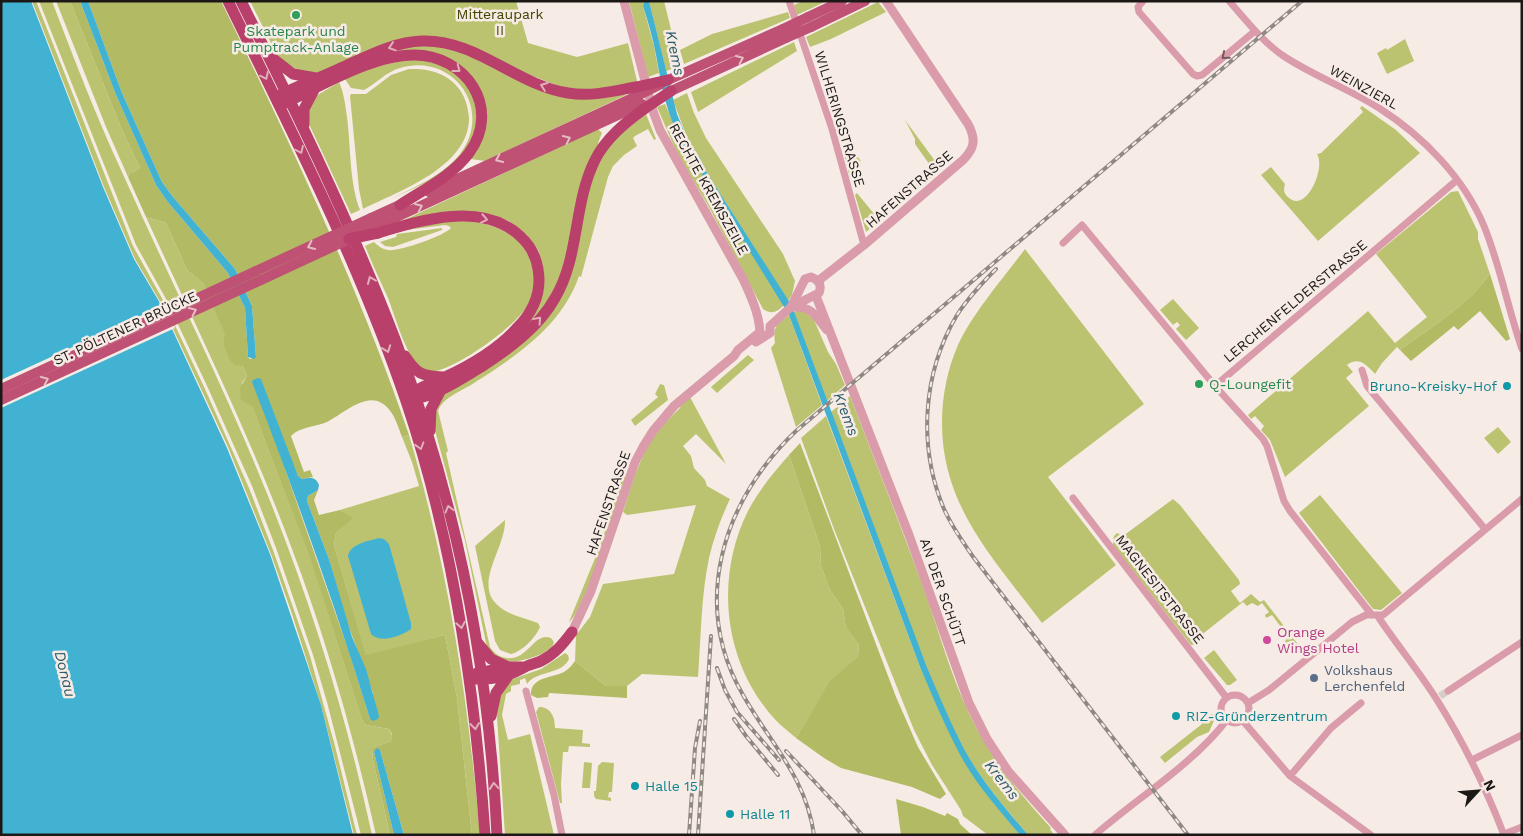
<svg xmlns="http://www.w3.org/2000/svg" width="1523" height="836" font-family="'Work Sans',sans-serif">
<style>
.green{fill:#bcc370}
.forest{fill:#b2ba64}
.water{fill:#42b2d3}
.pier{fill:#f6ece5}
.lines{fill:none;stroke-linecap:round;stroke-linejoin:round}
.minor-tunnel{stroke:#d5ccc6;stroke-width:7;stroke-dasharray:7 3.5;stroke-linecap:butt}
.minor{stroke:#da9cab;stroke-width:7}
.tertiary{stroke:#da9cab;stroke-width:9}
.primary{stroke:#be5174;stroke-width:10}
.trunk{stroke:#b8406a;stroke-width:11}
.rail-casing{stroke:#8f8883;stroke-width:4}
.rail{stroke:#f6ece5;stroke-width:2;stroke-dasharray:5.5;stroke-linecap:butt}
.primary-bridge{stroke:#be5174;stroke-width:10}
.trunk-bridge{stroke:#b8406a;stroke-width:11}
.oneway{stroke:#e0b0ba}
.oneway2{stroke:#7a5a60}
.oneway3{stroke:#e5bec3}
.leisure-dot{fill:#2e9e5b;stroke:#f6ece5;stroke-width:2}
.culture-dot{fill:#0f9aa8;stroke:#f6ece5;stroke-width:2}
.hotel-dot{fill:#d1479c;stroke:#f6ece5;stroke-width:2}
.service-dot{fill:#5c6f8a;stroke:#f6ece5;stroke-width:2}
.labels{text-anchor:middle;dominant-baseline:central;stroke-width:5;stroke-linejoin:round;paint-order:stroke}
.park-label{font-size:14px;fill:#414500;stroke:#f6ece5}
.leisure-label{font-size:14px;fill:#27864d;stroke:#f6ece5}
.street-label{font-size:14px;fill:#1b1816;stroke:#f6ece5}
.culture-label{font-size:14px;fill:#0d838f;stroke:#f6ece5;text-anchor:start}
.hotel-label{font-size:14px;fill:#b23c85;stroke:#f6ece5;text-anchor:start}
.service-label{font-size:14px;fill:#4e5e75;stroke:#f6ece5;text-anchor:start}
.water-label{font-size:15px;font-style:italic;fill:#2d5b6b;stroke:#f6ece5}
</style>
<rect width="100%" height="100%" fill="#f6ece5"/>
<path class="green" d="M32 1H36L133 246 163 300 205 389 249 488 273 550 310 656 335 746 357 835H354L321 705 292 614 271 554 228 447 161 303 135 259 104 187Z
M39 1H52C74 59 96 116 122 172 170 280 224 386 268 496 312 605 347 719 372 835H361L327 702 313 655 276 548 252 486 208 388 166 299 136 245Z
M56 1H70L122 130 140 168 129 174 128 177 106 127Z
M250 1H516L528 43 577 57 628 43 637 81 614 88 569 90 434 38 314 74 299 71 278 57Z
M629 1H644L643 6 654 46 659 73 648 77Z
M649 1H664L680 66 666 71Z
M803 1H827L797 15 794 5Z
M878 2 886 12 831 39 810 47 806 37Z
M788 12 790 18 684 64 680 50 712 34Z
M1405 39 1414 61 1387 74 1377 53 1386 48 1387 50Z
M794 42 797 51 698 112 691 92Z
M405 46H447L534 86 626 95 485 161 471 159 480 90 425 52 295 92Z
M414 58 452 68 472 93 477 113 475 133 460 159 428 182 393 198C417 186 443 175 460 154 494 109 453 52 400 68 386 72 377 83 364 90L351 88 345 79 366 69Z
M409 69C428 68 448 73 460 90 466 99 468 108 469 118 469 167 399 191 363 209L359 189 350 96 351 94H366L391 75Z
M339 82C344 93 345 104 347 117 351 147 349 181 360 210L351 214 309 124 308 105 316 96Z
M687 93 694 113 706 138 783 254 795 281 792 295 788 301 707 173 700 158 689 143 673 100Z
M665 104 681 140 784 305C777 312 772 315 763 309L710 209 676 151 657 107Z
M1362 106 1396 130 1420 153 1318 241 1261 175 1271 167 1285 184C1283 190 1284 194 1289 198 1306 213 1326 168 1317 154L1321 153 1363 112 1360 108Z
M646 114 656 139 654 140 648 129 635 136 633 138 637 146 624 155 613 166 608 177 581 277 579 276C562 326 516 356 474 383 462 391 443 397 438 411L448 451 446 453 490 647C494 653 499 657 507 658 528 661 534 631 551 638L554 642C552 655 513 665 501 661 494 658 488 650 486 643L465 541 434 427 433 420 440 396 550 311 591 179 611 142Z
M905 120 941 169 914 192 911 191 910 188 932 168 915 144V139Z
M598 129 602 133 598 143 600 145 559 285 535 319 507 343 544 274 542 261 538 250 527 235 509 221 497 217 400 222Z
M849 146 861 161 853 166 856 177 850 178 843 150Z
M1458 191 1478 232V239L1490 274C1467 306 1431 327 1400 350L1397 347 1382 363 1375 374C1367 365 1358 356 1347 365L1353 372 1346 378 1369 406 1285 477 1270 440 1261 430 1264 426 1255 416 1251 419 1248 415 1368 311 1395 343 1427 317 1376 254 1451 192Z
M857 193 875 215 879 212 884 217 866 232 855 195Z
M146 217 166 223 187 270 203 283 226 334 223 344 243 366 247 376 242 383 253 406 266 444 309 554 362 720 366 725 389 729 392 735 391 741 372 748 373 760 390 835H376C354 738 327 641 292 549 250 435 196 327 146 217Z
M472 221C495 225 517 233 528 255 536 271 536 290 527 306 516 326 457 368 435 371 430 372 424 370 420 367 406 356 395 316 388 298 380 281 372 263 365 246L374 242C378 246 382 249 388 250 398 252 444 236 451 228L449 226 445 225 406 230 440 222Z
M442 228V230L393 247 385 246 380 242 396 237 397 234Z
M1025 249 1144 404 1048 477 1116 565 1042 623C994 559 942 507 942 423 942 397 947 370 958 345 972 314 1004 277 1025 249Z
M1173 299 1199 328 1186 340 1176 329 1180 325 1177 322 1173 325 1160 310Z
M799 310 804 311 814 320 828 352 836 364 845 385 827 401 794 312Z
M789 315 822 405 796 427 771 348 775 343C773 326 775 327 789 315Z
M748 355 754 360 717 393 711 387Z
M660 384 664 385 668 400 635 426 631 420 658 397 655 394Z
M850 396C873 456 897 516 919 576 940 631 953 690 984 741 1002 773 1026 800 1051 828L1050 829 1054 835H1028C1005 808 982 781 964 750 939 704 921 653 902 604 878 540 855 476 831 412Z
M690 397 726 464 696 434 683 446 691 456 694 468 705 480 707 486 730 499C721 518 714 537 709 558 701 596 701 638 698 677L642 674 627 686H606L575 661 576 635 590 617 603 584 674 574 696 505 627 515 623 512C632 485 639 457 656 434 663 424 672 416 680 408L681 405Z
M826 416 920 667 944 721 969 769 995 805 1020 835H988L963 816 961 810 932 765 914 730 834 529 801 438Z
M1498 427 1511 442 1498 454 1484 438Z
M409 435C448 567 468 698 480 835H472L457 698 445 635 366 656 334 545 336 533 352 518 340 510 419 486 412 462 402 437Z
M789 455 820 546 821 566 830 590 843 609 846 628 859 645 858 656 830 682 796 738C784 728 773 719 764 706 722 650 717 573 748 511 759 490 774 472 789 455Z
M618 461 626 467 625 478C618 501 584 613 569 622L600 546 624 472 623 469 616 465V462Z
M1320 495 1402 593 1381 610 1373 609 1299 513Z
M1173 499 1180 505 1239 580 1240 584 1231 591 1240 603 1251 594 1260 602 1264 600 1300 647 1298 649 1291 641 1286 643 1285 641 1289 637 1284 631 1279 634 1277 632 1281 627 1272 615 1266 618 1265 615 1269 612 1262 603 1258 606 1252 603 1247 606 1243 602 1195 640 1198 644 1191 645 1113 545 1114 536 1117 533 1123 536Z
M505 520C506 550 468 588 504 610 514 616 527 619 538 623L540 627C536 637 522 652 511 654L500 650 495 641 475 546Z
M1214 650 1237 680 1230 685H1227L1204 658Z
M565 653 568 655 569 659C562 675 537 670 527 684L525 678 520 680V684L511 686V691L506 694 502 715 508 740 530 734 554 835H505L496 703 510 680 541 669Z
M539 707C551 707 555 717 555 728L583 730 582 743 590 744V747L569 746 568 752H563L561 784 562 803H560L536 712Z
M1211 714H1215L1216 716 1209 732 1197 737 1165 763 1160 757 1202 724 1199 720Z
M584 762 592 763 590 788H582Z
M602 762 614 763 612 792H609L608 797 611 798V801L596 799 594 796V791H596L598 766Z"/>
<path class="forest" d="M70 1H80L116 95 156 185 167 201 228 273 245 308 248 357 250 359 256 357 252 306 235 269 173 197 162 182 122 93 88 1H221C290 143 358 285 409 435L402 437C399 429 396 419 391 412 372 385 347 412 327 422 315 427 299 427 291 436L304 472 310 470 313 477 302 479 298 476 294 468 261 380 285 469 350 655 370 719 373 693 346 619 330 562 307 501 308 496 318 490 314 500 319 515 340 510 353 518 336 533 334 545 366 655 445 635 457 698 472 835H404L380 750 374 752 394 835H390L373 760 372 748 391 741 392 734 389 729 366 725 362 720 309 555 266 444 253 407 241 400 240 388 247 376 243 366 235 365 230 360 223 344 225 334 203 283 187 270 166 223 146 217 128 177 129 174 140 168 122 130Z
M1490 274 1510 339 1506 341 1480 311 1458 330 1454 326 1411 361 1400 350C1431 327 1467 306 1490 274Z
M800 443 896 697 918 747 946 794 940 799 912 787 841 768 824 758 796 738 830 681 858 656 859 645 846 628 843 609 830 590 821 566 820 546 789 455Z
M575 661 606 686H627V698L549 693 548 697 537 698 531 695C530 677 552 678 564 672 569 669 572 665 575 661Z
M896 799 923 807 945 816 947 813 958 819 960 824 972 835H901Z"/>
<path class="water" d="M1 1H31L103 187 134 259 160 303 227 448 270 554 321 705 353 835H1Z
M80 1H88L122 93 162 182 173 197 235 269 252 306 256 357 254 359 248 357 245 308 228 273 167 201 156 185 116 95Z
M644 1H649L677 114 689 143 700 158 707 173 792 306 926 665C938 693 950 722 964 749 981 780 1005 808 1028 835H1020C998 809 974 782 958 751 944 724 932 695 920 667L789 315 681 140C665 110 662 87 656 55 653 38 648 22 643 6Z
M258 378 261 379 298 476 302 479C311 478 315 476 319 485L318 490 308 496 307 501 330 562 352 637 366 669 379 716 378 719 373 721 370 719C335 605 295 493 252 382L253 380Z
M379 538 384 539 389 544 411 623V629C402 636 380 644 371 634L348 556C350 544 368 541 379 538Z
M377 748 380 750 404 835H394L374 752Z"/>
<path class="pier" d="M164 305 175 328 1 408V380Z"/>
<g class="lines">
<path class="minor-tunnel" d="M1440 696 1448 691"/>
<path class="minor" d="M789 1 832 129 864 245
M1143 1 1138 7 1139 12 1193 74 1197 76 1202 75 1255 31
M1229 1C1246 20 1261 40 1282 55 1313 76 1348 88 1379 108 1423 136 1464 178 1484 226 1500 265 1508 309 1522 349
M1063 243 1082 225 1215 386 1457 180
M1362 370 1367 386 1485 529
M1215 386 1263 439 1267 446 1284 501 1290 511 1372 615
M1073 498 1226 697
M1377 615C1396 644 1419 671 1437 700 1464 743 1486 788 1504 835
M526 691 554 795 562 835
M1448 691 1522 642
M1221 709a14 14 0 1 1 28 0a14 14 0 1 1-28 0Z
M1248 703 1269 690 1352 622 1366 615H1383L1522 499
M1243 721 1290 776 1371 835
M1472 760 1522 735
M1290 776 1331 728 1361 703
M1504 834 1522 827
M1095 835C1137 798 1192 765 1226 721"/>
<path class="tertiary" d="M624 1 653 111 660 130 743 279C751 296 759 314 760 332
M818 281 864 245 963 160C975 148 976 139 968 124L886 1
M816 296 909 535 969 703 987 739 1008 771 1065 835
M793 307C813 306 816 317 827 330
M770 326 791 307 819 293C822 285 819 280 811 277L805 279 791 307
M756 342 770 333V326
M572 632 591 591 635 462 643 447 653 431 674 406 734 356 738 350 760 332"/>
<path class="primary" d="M808 17 842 1
M811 27 865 1
M668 80 783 29
M671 91 786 38
M429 192 639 95
M371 218 406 202
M375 227 642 104
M1 389 256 271
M1 400 261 280"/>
<path class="trunk" d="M228 1C292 132 359 263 406 401 453 541 475 688 485 835
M241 1C296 112 351 224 395 339 455 497 489 666 497 835
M271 57 293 74 316 78
M280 95C300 85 322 77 343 67 368 56 393 42 422 41 476 39 516 85 568 93 591 97 614 91 636 87
M283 104C321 86 372 55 414 55 466 55 502 108 469 153 452 176 423 190 400 205
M304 125V109L314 90
M378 233C421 220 482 201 520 236 530 245 536 256 538 269 542 292 533 312 517 328 498 349 471 365 445 377 433 383 418 387 408 396
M405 356C417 374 421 376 443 377
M409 400C432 398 462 379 481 367 509 349 539 327 555 298 580 256 573 204 595 160 606 138 625 123 644 109
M430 431 431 409 442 388
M477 642 491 659 508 667
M477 673 510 667H522
M475 679C499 679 507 677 527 666 532 664 537 663 541 661 555 654 563 644 572 632
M491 716 496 693 508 676"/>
<defs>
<path id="rail" d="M996 269C982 283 968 298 957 315 922 374 918 447 944 509 952 527 963 542 974 558L1188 835
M717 668 725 690 737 712 779 760
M734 719 746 736 778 775
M786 751 842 811 862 835
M689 835 695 748 700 721
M698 835 711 636
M814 835C806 777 770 743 743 695 690 603 723 500 796 431L1302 1"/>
</defs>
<use href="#rail" class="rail-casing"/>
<use href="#rail" class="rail"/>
<path class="primary-bridge" d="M783 29 808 17
M786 38 811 27
M639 95 661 84
M256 271 371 218
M261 280 375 227"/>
<path class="trunk-bridge" d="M636 87 668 80
M644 109 671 91
M349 239 378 233"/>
</g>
<defs><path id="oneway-chevron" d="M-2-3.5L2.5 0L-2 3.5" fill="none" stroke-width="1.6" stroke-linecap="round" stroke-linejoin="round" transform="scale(1.25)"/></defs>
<g class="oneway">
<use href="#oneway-chevron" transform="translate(392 47) rotate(162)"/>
<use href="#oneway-chevron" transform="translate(457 69) rotate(37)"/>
<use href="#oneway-chevron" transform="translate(265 76) rotate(64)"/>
<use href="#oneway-chevron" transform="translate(544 86) rotate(-160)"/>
<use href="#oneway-chevron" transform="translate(300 150) rotate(65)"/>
<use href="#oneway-chevron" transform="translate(484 219) rotate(11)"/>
<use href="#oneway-chevron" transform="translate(371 280) rotate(-113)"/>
<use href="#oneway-chevron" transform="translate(538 320) rotate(-48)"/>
<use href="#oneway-chevron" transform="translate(387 349) rotate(70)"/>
<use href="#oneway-chevron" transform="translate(420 446) rotate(73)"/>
<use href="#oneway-chevron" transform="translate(449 509) rotate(-105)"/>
<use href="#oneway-chevron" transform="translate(461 625) rotate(80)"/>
<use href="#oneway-chevron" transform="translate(475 726) rotate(84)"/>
<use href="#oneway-chevron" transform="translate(494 786) rotate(-95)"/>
</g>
<use class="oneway2" href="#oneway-chevron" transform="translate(1225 56) rotate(140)"/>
<g class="oneway3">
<use href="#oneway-chevron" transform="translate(740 59) rotate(-25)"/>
<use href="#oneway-chevron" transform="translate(567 139) rotate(-25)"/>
<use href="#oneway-chevron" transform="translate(499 159) rotate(155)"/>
<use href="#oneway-chevron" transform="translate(419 207) rotate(-25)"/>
<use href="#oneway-chevron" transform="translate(311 246) rotate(155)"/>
<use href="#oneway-chevron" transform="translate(193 311) rotate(-25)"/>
<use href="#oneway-chevron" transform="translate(45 380) rotate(-25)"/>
</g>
<g class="leisure-dot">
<circle cx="296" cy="15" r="5"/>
<circle cx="1199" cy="384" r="5"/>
</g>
<g class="culture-dot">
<circle cx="1507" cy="386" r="5"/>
<circle cx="1176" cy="716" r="5"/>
<circle cx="635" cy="786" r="5"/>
<circle cx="730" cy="814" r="5"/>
</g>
<circle class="hotel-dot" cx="1267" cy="640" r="5"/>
<circle class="service-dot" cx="1314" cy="678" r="5"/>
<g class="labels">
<g class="park-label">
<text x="500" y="14">Mitteraupark<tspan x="500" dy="16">II</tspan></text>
</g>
<g class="leisure-label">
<text x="296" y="31">Skatepark und<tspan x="296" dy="16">Pumptrack-Anlage</tspan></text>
<text x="1209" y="384" text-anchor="start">Q-Loungefit</text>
</g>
<g class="street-label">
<text transform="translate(1364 87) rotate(29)">WEINZIERL</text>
<text transform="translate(840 119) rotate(73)">WILHERINGSTRASSE</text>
<text transform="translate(709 189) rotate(61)">RECHTE KREMSZEILE</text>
<text transform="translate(909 189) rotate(-41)">HAFENSTRASSE</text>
<text transform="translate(1295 301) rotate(-40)">LERCHENFELDERSTRASSE</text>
<text transform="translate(125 328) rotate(-25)">ST. PÖLTENER BRÜCKE</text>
<text transform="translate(608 503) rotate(-71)">HAFENSTRASSE</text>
<text transform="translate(1160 589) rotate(52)">MAGNESITSTRASSE</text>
<text transform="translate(943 592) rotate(71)">AN DER SCHÜTT</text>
</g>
<g class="culture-label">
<text x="1497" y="386" text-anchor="end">Bruno-Kreisky-Hof</text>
<text x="1186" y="716">RIZ-Gründerzentrum</text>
<text x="645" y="786">Halle 15</text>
<text x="740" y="814">Halle 11</text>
</g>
<g class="hotel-label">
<text x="1277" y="632">Orange<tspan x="1277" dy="16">Wings Hotel</tspan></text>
</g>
<g class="service-label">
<text x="1324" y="670">Volkshaus<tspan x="1324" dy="16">Lerchenfeld</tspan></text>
</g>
<g class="water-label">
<text transform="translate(675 53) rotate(78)">Krems</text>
<text transform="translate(846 414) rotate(69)">Krems</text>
<text transform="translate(65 674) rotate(76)">Donau</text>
<text transform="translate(1002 780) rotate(52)">Krems</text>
</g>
</g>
<rect width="1523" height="836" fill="none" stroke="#1b1816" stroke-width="5"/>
<g transform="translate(1478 791) rotate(64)" stroke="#f6ece5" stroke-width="4" paint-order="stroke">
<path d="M0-4L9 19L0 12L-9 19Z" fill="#1b1816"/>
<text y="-8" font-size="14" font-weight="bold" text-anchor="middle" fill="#1b1816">N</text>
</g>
</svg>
